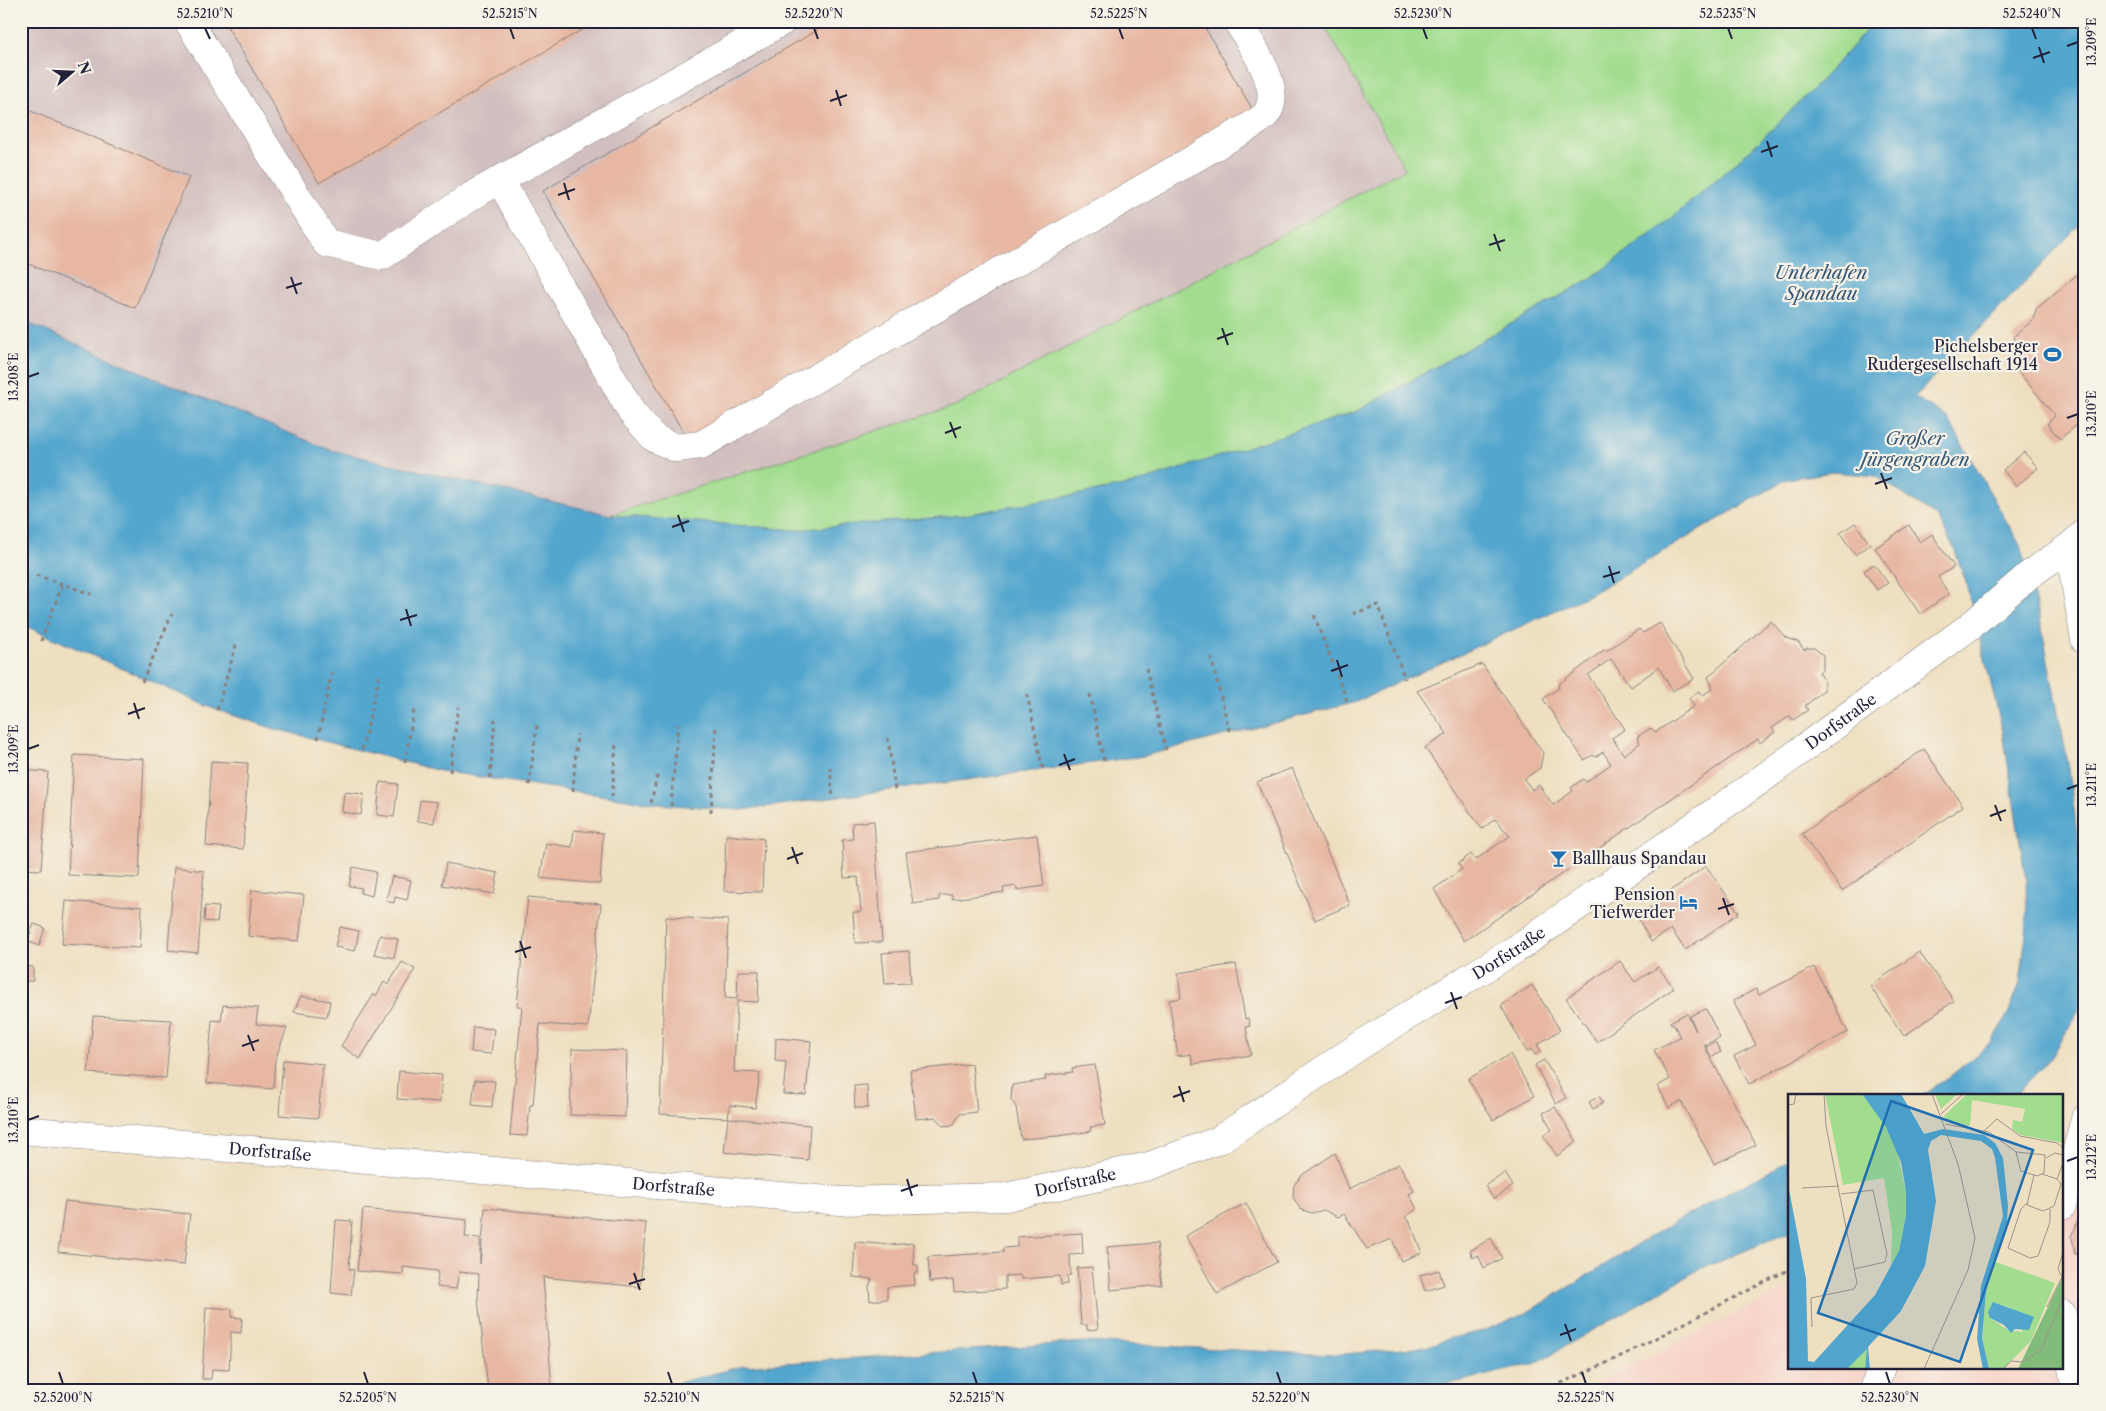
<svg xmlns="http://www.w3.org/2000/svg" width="2106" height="1411" font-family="'Libre Caslon Text',serif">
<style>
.built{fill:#f7d1c6}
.industrial{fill:#d2bfbf}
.green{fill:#a2dd8f;stroke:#628065}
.water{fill:#52a6ce;stroke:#3a6484}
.building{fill:#e7b7a2}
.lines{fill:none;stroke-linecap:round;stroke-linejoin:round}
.minor-casing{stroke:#88807e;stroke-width:29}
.path{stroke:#88807e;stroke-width:3;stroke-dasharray:4 4;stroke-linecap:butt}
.minor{stroke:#fff;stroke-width:28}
.ticks{fill:none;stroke:#22223b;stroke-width:2}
.labels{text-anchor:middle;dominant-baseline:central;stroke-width:4.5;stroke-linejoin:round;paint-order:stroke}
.poi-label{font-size:16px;fill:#22223b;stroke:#f7f3e8;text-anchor:end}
.street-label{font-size:16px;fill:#22223b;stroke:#f7f3e8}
.water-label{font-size:18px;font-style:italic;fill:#355776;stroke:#f7f3e8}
.inset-road{fill:none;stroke:#9c938b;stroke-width:1}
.view{fill:#1f6fb2;fill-opacity:0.15;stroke:#1f6fb2;stroke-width:2.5}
.inset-edge{fill:none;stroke:#22223b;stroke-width:2.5}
.neatline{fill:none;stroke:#22223b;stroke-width:2}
.ticks-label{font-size:12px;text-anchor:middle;fill:#22223b}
</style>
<rect width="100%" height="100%" fill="#f7f3e8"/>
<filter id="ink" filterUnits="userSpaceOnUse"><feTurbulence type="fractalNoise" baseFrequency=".02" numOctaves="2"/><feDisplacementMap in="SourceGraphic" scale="10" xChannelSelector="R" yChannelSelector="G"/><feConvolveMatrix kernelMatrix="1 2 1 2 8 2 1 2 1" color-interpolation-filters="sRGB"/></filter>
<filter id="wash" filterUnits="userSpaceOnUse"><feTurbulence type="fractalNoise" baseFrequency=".0096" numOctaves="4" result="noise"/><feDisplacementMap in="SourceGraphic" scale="20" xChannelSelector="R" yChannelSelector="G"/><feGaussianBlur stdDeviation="1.12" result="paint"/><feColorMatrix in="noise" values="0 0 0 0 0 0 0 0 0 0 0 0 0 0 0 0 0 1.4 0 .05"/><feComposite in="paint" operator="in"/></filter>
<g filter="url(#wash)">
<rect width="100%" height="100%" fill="#eedfc0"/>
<path class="built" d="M2077 1110 2085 1113V1390H1581L1790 1287V1367H2062V1131Z"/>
<path class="industrial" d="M21 21H1322L1406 169 958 405 610 515 330 450 162 381 21 320Z"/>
<path class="green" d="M1322 21H1875L1818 84 1759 142 1670 220 1590 279 1358 411 1130 485 965 515 795 530 610 515 958 405 1405 169Z"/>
<path class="water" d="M1875 21H2085V219L1915 397 1948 419 2020 545 2040 619 2069 769 2085 898V984L2078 1011 2052 1057 2015 1095H1922L1948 1078 1992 1042 2008 1014 2020 983 2027 926 2026 881 2003 732 1966 583 1954 548 1937 517 1876 476 1832 472 1787 479 1589 595 1356 702 1144 756 742 810 659 804 440 771 272 728 214 709 21 624V320L162 381 330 450 610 515 795 530 965 515 1130 485 1358 411 1590 279 1670 220 1759 142 1818 84Z
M1790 1160V1232L1698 1270 1534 1364 1423 1390H651L743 1366 1084 1342 1332 1355 1425 1347 1451 1338 1479 1332 1523 1315 1671 1224Z"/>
<g id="blocks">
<path class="building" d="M224 21H597L319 183Z
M833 21H1201L1254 112 689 442 543 191Z
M21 107 189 177 135 308 21 261Z
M2080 272 2085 278V418L2060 439 2047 424 2055 416 2018 371 2021 369 2014 359 2024 351 2013 337 2033 320 2036 309Z
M2024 452 2038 468 2016 486 2003 470Z
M1855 523 1870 544 1855 555 1840 533Z
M1909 525 1920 542 1932 534 1954 567 1938 577 1949 594 1920 614 1875 548Z
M1874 564 1888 583 1877 590 1864 571Z
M1771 621 1786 638 1798 642 1804 650 1807 648H1814L1823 655V669L1819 672 1824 680V690L1805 706 1808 710 1793 720 1790 716 1772 728 1775 732 1760 743 1758 739 1464 941 1434 889 1462 869 1458 864 1471 854 1475 860 1510 836 1495 819 1482 829 1425 748 1447 734 1417 691 1482 664 1543 753 1540 768 1524 779 1532 790 1539 785 1553 805 1573 791 1571 788 1583 779 1586 782 1611 764 1603 752 1595 757 1593 755 1584 760 1543 699 1559 688 1558 685 1605 649 1606 651 1639 629 1643 633 1660 623 1694 679 1672 691 1659 667 1631 687 1611 659 1588 675 1625 729 1612 738 1624 755 1640 743 1637 737 1651 728 1656 732 1694 706 1689 698 1699 691 1702 696 1713 688 1708 677Z
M1924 749 1963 806 1842 891 1802 834Z
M74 755 144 759 139 878 68 875Z
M211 761 248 763 243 849 206 846Z
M1292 768 1350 905 1315 920 1257 782Z
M21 770 48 772 41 870 21 869Z
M380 782 398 784 394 817 377 815Z
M344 792 364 794 361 815 342 812Z
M420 800 437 802 434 823 417 821Z
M874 821 882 942 855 943 853 912H861L858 877 844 878 842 840 853 839 852 823Z
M574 830 603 833 600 884 540 878 546 843 572 847Z
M726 835 764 839 762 892 724 891Z
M1037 835 1044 886 1017 890 1016 886 1010 887 1003 888 1004 892 952 899V895H945L939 896V900L913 904 906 852Z
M446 863 498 873 494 894 442 885Z
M1706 866 1739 913 1685 950 1671 929 1651 942 1637 916 1654 905 1653 903Z
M174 867 204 871 198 953 168 950Z
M353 867 376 872 372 896 360 893 362 888 349 886Z
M392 876 411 880 407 900 395 897 394 903 386 901Z
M252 890 304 895 299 941 248 936Z
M528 897 601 904 588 1027 540 1024 533 1105H530L527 1136 510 1135 522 1006H517Z
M66 901 142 907 140 948 62 944Z
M205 906 219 907 217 922 204 921Z
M666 917 728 920 725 998 737 999 738 971H759L758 1002 737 1001 734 1072 760 1073 755 1108 730 1105 728 1118 660 1114Z
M34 924 45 928 39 946 27 941Z
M340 927 359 931 355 951 335 947Z
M380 935 398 939 394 958 374 954Z
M909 951 911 983 885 984 882 953Z
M1919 952 1954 1001 1904 1036 1870 986Z
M1620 961 1635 982 1658 967 1674 988 1597 1042 1566 998Z
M402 962 415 969 414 971 360 1059 341 1046 374 994 376 996 384 982 388 985Z
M1236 964 1245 1019 1248 1018 1250 1026 1246 1027 1251 1055 1193 1064 1191 1054 1178 1056 1169 1000 1181 998 1178 973Z
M21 966 33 967V981H21Z
M1814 967 1848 1032 1749 1084 1734 1056 1756 1045 1733 1001 1756 989 1759 995Z
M1532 985 1560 1030 1537 1045 1541 1051 1535 1055 1531 1049 1527 1052 1501 1006Z
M301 996 330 1001 327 1017 294 1012Z
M223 1005 258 1008 256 1024 287 1028 275 1060 273 1089 207 1083 212 1020 221 1021Z
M1706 1009 1720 1038 1704 1045 1756 1145 1714 1164 1681 1101 1669 1108 1658 1086 1670 1079 1654 1050 1680 1037 1673 1023 1671 1024 1670 1022 1687 1013 1696 1031 1690 1016Z
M93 1016 171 1020 166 1078 88 1073Z
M473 1027 494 1029 491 1054 471 1052Z
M776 1038 811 1041 806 1095 783 1094 786 1062 775 1061Z
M1715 1042 1721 1052 1711 1057 1706 1047Z
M572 1049 627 1051 625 1117 570 1115Z
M1510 1054 1534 1096 1493 1120 1468 1079Z
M283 1060 323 1064 318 1118 279 1115Z
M1544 1060 1566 1098 1556 1104 1535 1065Z
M972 1064 977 1112 960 1114 953 1125 943 1126 935 1117 916 1119 910 1070Z
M1095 1065 1105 1125 1090 1127 1091 1131 1058 1136 1021 1139 1016 1107 1011 1100 1012 1085 1046 1080 1045 1076 1073 1072 1072 1068Z
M399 1071 442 1075 440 1102 397 1099Z
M475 1080 495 1081 492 1107 472 1105Z
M867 1085 868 1108H855L854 1086Z
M1599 1096 1603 1103 1593 1109 1589 1102Z
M1555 1107 1577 1142 1557 1156 1543 1135 1552 1130 1543 1113Z
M728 1118 810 1125 808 1160 724 1152Z
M1335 1153 1349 1189 1399 1164 1414 1191 1409 1194 1417 1209 1405 1217 1407 1220H1409L1422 1253 1401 1261 1392 1239 1367 1249 1344 1214 1338 1217 1324 1210 1312 1213 1300 1209 1293 1197 1294 1185 1302 1175Z
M1505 1173 1513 1186 1494 1199 1485 1186Z
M2085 1200V1253L2075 1254 2072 1237Z
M65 1201 190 1214 184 1265 58 1252Z
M1246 1203 1277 1262 1217 1294 1185 1236Z
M485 1208 646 1223 640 1287 543 1277 552 1390H488L478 1299 479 1274 459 1272 456 1289 437 1287 438 1271 403 1267V1274L357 1271 363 1209 467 1220 465 1237 480 1238V1264Z
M336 1220 352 1221 349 1269 354 1270 351 1295 331 1293Z
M1082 1233 1083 1254 1070 1255 1071 1275 1067 1276 1068 1284 1061 1285 1060 1276 1021 1279 1020 1275 1005 1276V1289L954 1292 953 1280 930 1282 928 1257 1003 1252V1248L1017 1247V1237Z
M1491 1238 1502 1258 1484 1268 1478 1255 1473 1258 1470 1251Z
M855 1242 891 1245 913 1243 914 1265H918V1273H914L915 1285 887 1287V1299L870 1301 869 1287 872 1279 853 1277Z
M1157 1243 1162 1285 1111 1290 1107 1247Z
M1092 1267 1098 1329 1087 1330V1325H1081L1077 1268Z
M1439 1270 1444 1285 1425 1291 1420 1275Z
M206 1307 232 1309V1317L242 1318 241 1333 231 1332 229 1370 212 1369 211 1379H202Z"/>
</g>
</g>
<g filter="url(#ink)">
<use href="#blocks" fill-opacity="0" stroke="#88807e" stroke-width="1"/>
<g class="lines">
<defs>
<g id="minor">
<path d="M188 21 326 243 382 256 473 195 783 21"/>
<path d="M500 180 632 413 654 438 676 448 701 445 1252 125C1256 122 1264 118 1267 113 1284 88 1250 43 1237 21"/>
<path d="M2069 547 2085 640"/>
<path id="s1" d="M21 1130 840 1201 1006 1197 1149 1166 1219 1140 1367 1041 1516 949 1755 784 1969 627 2029 575 2069 547 2085 533"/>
<path d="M2062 1206 2085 1119"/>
<path d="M2062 1314 2076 1390"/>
<path d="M1874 1390 1881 1367"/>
</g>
</defs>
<use href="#minor" class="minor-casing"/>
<path class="path" d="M36 575 91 594
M1353 614 1378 605 1405 679
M1314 615 1348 704
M41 641 63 583
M1211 657 1230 734
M1146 669 1166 750
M142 682 172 614
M1027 694 1043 770
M1090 694 1104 761
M217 710 237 642
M888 738 895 790
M318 739 332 672
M362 750 379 676
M405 762 414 709
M830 767 833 798
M450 772 458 707
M490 778 495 719
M529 785 537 725
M573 791 577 734
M612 797 616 743
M651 803 658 772
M671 806 678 724
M711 812 716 726
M1546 1390 1613 1360 1790 1269"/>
<use href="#minor" class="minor"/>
</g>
</g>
<path class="ticks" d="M205 28 210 39M510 28 514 39M814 28 818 39M1119 28 1123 39M1423 28 1427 39M1728 28 1732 39M2032 28 2036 39M2067 46 2078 42M2039 47 2044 63M2033 58 2050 52M836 90 841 106M830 101 847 95M1767 141 1772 157M1761 152 1778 146M564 183 569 200M558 195 575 189M1494 234 1500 251M1489 245 1505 240M291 277 297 294M286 288 302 283M1222 328 1228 345M1217 339 1233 333M28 377 39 373M2067 418 2078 414M950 422 956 438M945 433 961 427M1881 473 1887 489M1875 484 1892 478M678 515 684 532M672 527 689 521M1609 566 1614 583M1603 577 1620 572M406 609 411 626M400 620 417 615M1337 660 1342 677M1331 671 1348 665M134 703 139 719M128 714 145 708M28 749 39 745M1064 754 1070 770M1059 765 1075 759M2067 789 2078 785M1995 805 2001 821M1990 816 2006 810M792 847 798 864M787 859 803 853M1723 898 1729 915M1718 909 1734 904M520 941 526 958M515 952 531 947M1451 992 1457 1009M1445 1003 1462 997M248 1035 254 1051M242 1046 259 1040M1179 1086 1184 1102M1173 1097 1190 1091M28 1120 39 1116M2067 1161 2078 1157M907 1179 912 1196M901 1191 918 1185M634 1273 640 1290M629 1284 645 1279M1565 1324 1571 1341M1560 1335 1576 1329M59 1372 63 1384M364 1372 368 1384M668 1372 672 1384M973 1372 977 1384M1277 1372 1281 1384M1582 1372 1586 1384M1886 1372 1890 1384"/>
<defs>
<symbol id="stadium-bare" viewBox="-9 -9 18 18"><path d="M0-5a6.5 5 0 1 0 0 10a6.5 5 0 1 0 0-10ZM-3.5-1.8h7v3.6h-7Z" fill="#1f6fb2" stroke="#f7f3e8" stroke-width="2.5" paint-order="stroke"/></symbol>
<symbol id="bar-bare" viewBox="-9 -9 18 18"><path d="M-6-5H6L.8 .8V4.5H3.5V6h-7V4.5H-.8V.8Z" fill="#1f6fb2" stroke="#f7f3e8" stroke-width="2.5" paint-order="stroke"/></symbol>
<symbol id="hotel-bare" viewBox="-9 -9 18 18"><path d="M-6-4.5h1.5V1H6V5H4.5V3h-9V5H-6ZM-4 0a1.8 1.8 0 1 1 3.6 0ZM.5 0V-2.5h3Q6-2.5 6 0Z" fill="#1f6fb2" stroke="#f7f3e8" stroke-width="2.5" paint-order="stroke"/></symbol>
</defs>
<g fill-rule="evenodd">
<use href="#stadium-bare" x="2040" y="342" width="25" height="25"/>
<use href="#bar-bare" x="1546" y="846" width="25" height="25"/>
<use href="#hotel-bare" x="1676" y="890" width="25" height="25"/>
</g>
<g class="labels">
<g class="poi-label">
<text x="2038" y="346">Pichelsberger<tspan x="2038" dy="18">Rudergesellschaft 1914</tspan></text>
<text x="1572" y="858" text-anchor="start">Ballhaus Spandau</text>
<text x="1675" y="894">Pension<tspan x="1675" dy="18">Tiefwerder</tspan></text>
</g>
<g class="street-label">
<text stroke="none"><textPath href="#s1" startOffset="1959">Dorfstraße</textPath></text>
<text stroke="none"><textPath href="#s1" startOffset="1554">Dorfstraße</textPath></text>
<text stroke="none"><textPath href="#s1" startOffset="250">Dorfstraße</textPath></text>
<text stroke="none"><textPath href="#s1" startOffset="1059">Dorfstraße</textPath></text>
<text stroke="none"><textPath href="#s1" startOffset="655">Dorfstraße</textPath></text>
</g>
<g class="water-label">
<text x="1821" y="273">Unterhafen<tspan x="1821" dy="21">Spandau</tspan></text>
<text x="1915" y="439">Großer<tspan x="1915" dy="21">Jürgengraben</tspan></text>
</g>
</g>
<g transform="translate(1788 1094)">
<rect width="275" height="275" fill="#eedfc0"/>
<path d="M37 0H74L95 27 108 53 118 97V122L111 157 103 175 104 137 96 84 55 91ZM147 0H169L153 15ZM179 0H275V49L233 41 224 35 225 26 234 28 237 15 184 6 182 32 158 27 156 22ZM205 167 267 189 243 247 215 275H201L194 244 199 187ZM205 208 223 214 235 238 220 236 202 224ZM80 254 77 275H59L60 273Z" fill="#a2dd8f" fill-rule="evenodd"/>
<path d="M275 181V275H230L272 188Z" fill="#81bc7a"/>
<path d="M74 0H113L136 40 155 35 196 41 207 49 215 64 220 112 219 128 199 187 194 244 201 275H195L189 245 193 192 215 122 207 64 204 55 193 47 153 41 143 47 140 56 148 107 137 172 113 217 80 253 82 275H77L79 255 59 275H0V90L18 185 20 267 26 268 87 201 111 157 118 122V97L113 68 98 33ZM205 208 246 223 241 236 227 235 223 239 216 231 202 224 200 218Z" fill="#52a6ce"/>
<path class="inset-road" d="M0 11 6 10 8 0M153 20 175 0M157 30 201 38 228 58 233 77 249 82 256 79 257 61 228 58M196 37 209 25 232 42 269 49 275 54M258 64 267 59 275 61M246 81 239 111 255 117 266 112 273 90 269 85 254 80M269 85 275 69M14 94 51 92M53 100 85 96 99 160 97 168 66 175M239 109 233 115 220 154 242 164 250 162 262 128V115M275 158 270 175 275 185M259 213 274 183M24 233 23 204 66 195 69 189 38 32 36 0M136 275 180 176 187 144 170 70 144 0M215 275 223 267 234 268 253 256 275 204"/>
<path class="view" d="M103 7 245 56 172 268 30 219Z"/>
<rect width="275" height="275" class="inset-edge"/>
</g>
<rect width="2106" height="1411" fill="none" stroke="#f7f3e8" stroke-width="55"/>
<g transform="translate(72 72) rotate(71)" stroke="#f7f3e8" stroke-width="4" paint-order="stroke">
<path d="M0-4L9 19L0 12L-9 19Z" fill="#22223b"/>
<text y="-8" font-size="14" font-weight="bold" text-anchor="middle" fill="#22223b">N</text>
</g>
<rect x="28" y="28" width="2050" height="1356" class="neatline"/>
<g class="ticks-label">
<text x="205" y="18">52.5210°N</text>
<text x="510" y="18">52.5215°N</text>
<text x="814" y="18">52.5220°N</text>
<text x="1119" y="18">52.5225°N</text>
<text x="1423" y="18">52.5230°N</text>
<text x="1728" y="18">52.5235°N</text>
<text x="2032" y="18">52.5240°N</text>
<text transform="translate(2092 42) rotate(-90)" y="4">13.209°E</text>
<text transform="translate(14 377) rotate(-90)" y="4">13.208°E</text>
<text transform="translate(2092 414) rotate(-90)" y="4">13.210°E</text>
<text transform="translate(14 749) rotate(-90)" y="4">13.209°E</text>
<text transform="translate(2092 785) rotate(-90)" y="4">13.211°E</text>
<text transform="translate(14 1120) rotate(-90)" y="4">13.210°E</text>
<text transform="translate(2092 1157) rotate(-90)" y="4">13.212°E</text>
<text x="63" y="1402">52.5200°N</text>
<text x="368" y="1402">52.5205°N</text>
<text x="672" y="1402">52.5210°N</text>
<text x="977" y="1402">52.5215°N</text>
<text x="1281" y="1402">52.5220°N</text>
<text x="1586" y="1402">52.5225°N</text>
<text x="1890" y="1402">52.5230°N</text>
</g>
</svg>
